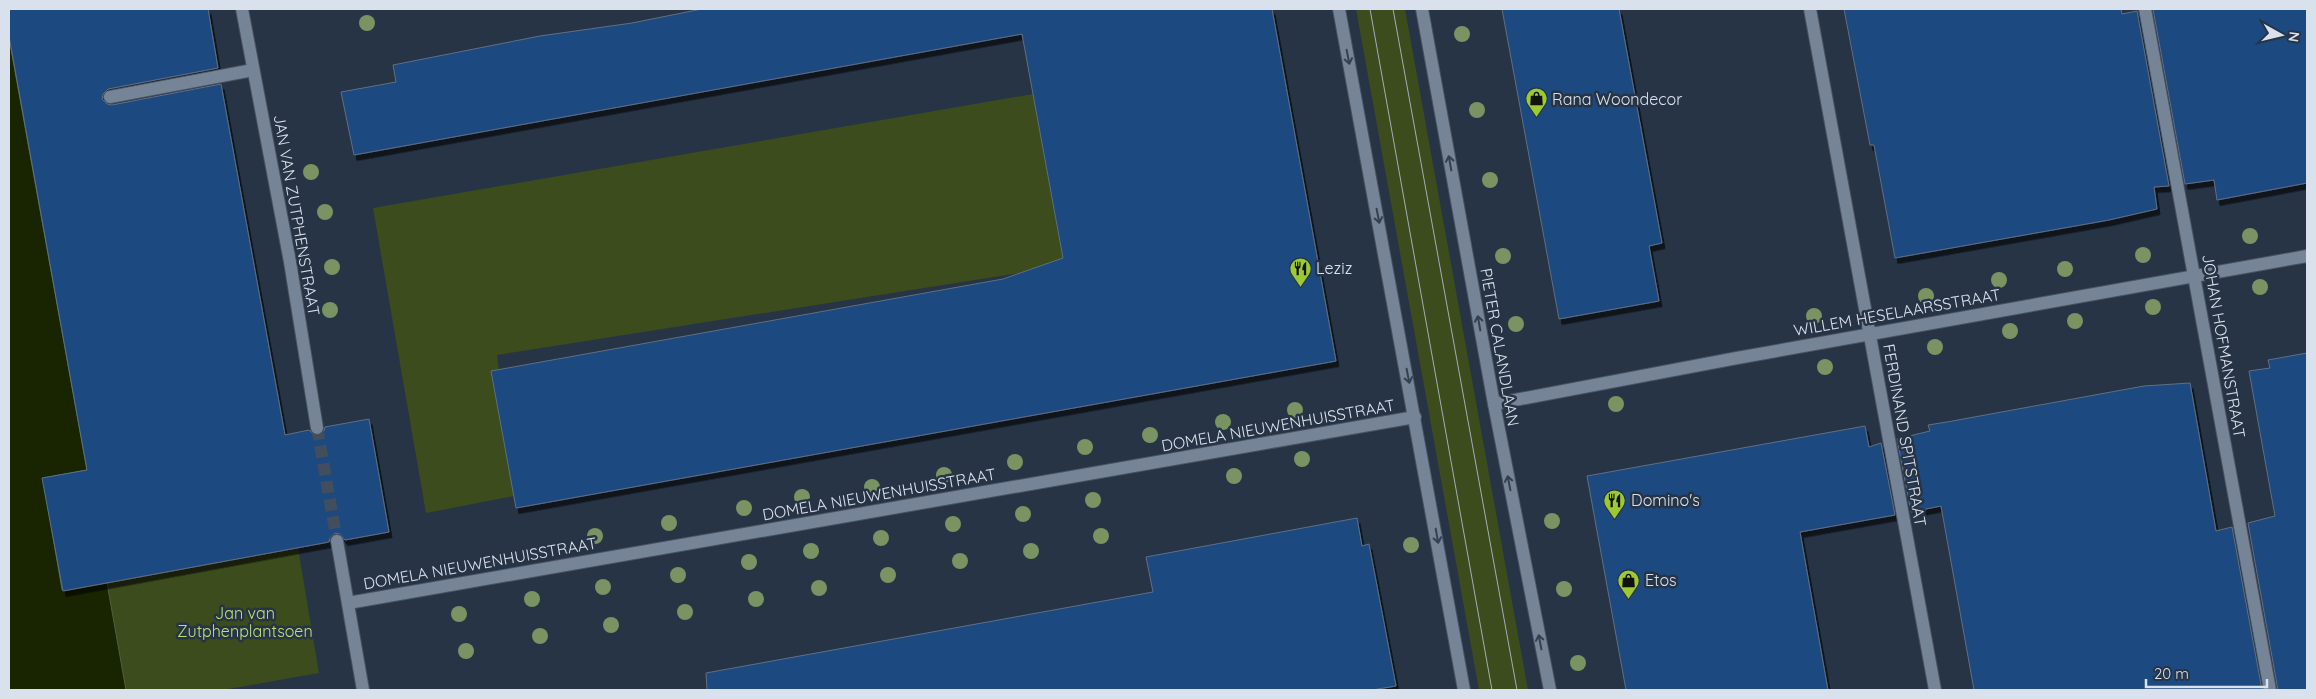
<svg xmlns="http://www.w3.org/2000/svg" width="2316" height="699" font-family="Quicksand,sans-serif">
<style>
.green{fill:#3c4c1c}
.water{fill:#192500;stroke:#535d47}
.building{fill:#1c4880;stroke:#616f82;filter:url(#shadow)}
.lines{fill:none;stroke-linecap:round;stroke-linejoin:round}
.street-tunnel{stroke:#424e5e;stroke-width:12;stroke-dasharray:12 6;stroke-linecap:butt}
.lane-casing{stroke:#485261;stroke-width:14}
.street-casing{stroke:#485261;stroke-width:14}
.secondary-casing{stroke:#485261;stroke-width:14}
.lane{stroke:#758497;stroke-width:12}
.street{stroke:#758497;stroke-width:12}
.secondary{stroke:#758497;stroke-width:12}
.tram{stroke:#a4adba;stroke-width:1}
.tree{fill:#799362}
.oneway{stroke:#334051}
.labels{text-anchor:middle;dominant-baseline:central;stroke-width:5;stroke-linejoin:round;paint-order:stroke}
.poi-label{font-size:16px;fill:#d9e1ec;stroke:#273445;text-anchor:start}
.street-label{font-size:16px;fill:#d9e1ec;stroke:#273445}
.park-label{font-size:16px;fill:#bce079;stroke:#273445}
</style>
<defs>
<filter id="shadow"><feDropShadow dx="3" dy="5.5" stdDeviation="0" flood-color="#0009"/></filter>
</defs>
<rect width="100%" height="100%" fill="#273445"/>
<path class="green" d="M1356 9H1405L1528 690H1479Z
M9 38 87 470 43 478 62 590 298 548 319 673 223 690H9Z
M1033 94 1064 266 497 355 514 496 426 513 373 208Z"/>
<path class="water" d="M9 38 87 470 43 478 62 590 107 583 126 690H9Z"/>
<path class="building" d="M9 9H208L218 68 108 89 103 94 102 99 107 104 112 105 221 84 285 435 309 430 314 435 319 436 324 431 325 427 369 419 389 532 345 540 340 534 335 533 330 538 329 542 63 591 42 478 87 470 9 36Z
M702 9H1272L1336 361 516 508 491 371 1003 279 1063 258 1022 34 354 155 341 92 396 82 393 65 540 36 632 23Z
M1502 9H1619L1662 243 1649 246 1659 301 1559 319Z
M1844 9H2121L2122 14 2137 11 2169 186 2154 187 2157 209 2109 220 1895 258 1874 145H1870Z
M2153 9H2307V183L2217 200 2214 180 2185 184Z
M2307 353V690H2278L2248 523 2275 516 2249 371 2270 368 2268 360Z
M2190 383 2216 531 2232 527 2262 690H1974L1941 506 1911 512 1897 439 1930 431 1928 425 1947 422 2144 386Z
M1865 426 1869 447 1881 443 1895 515 1800 532 1828 690H1626L1587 476Z
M1357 518 1362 546 1369 544 1396 686 1372 690H707L706 673 1153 592 1146 557Z"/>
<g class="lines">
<path class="street-tunnel" d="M317 428 337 541"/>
<defs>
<path id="lane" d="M110 97 253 70"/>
<path id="street" d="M242 9 290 262 317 428
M1810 9 1935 690
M2145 9 2270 690
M1494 404 1737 358 2307 256
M337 541 363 690
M348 603 1415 417"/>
<path id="secondary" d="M1339 9 1464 690
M1422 9 1494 404 1550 690"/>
</defs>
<use href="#lane" class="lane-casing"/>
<use href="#street" class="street-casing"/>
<use href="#secondary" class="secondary-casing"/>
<use href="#lane" class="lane"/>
<use href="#street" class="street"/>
<use href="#secondary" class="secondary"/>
<path class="tram" d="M1370 9 1492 690
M1393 9 1517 690"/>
</g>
<g class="tree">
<circle cx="367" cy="23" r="8"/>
<circle cx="1462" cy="34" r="8"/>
<circle cx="1477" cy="110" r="8"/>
<circle cx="311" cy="172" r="8"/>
<circle cx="1490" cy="180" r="8"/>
<circle cx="325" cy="212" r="8"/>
<circle cx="2250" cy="236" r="8"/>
<circle cx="2143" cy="255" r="8"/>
<circle cx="1503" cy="256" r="8"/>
<circle cx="332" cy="267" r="8"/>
<circle cx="2065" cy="269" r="8"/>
<circle cx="1999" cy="280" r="8"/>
<circle cx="2260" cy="287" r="8"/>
<circle cx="1926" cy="296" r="8"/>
<circle cx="2153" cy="307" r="8"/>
<circle cx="330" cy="310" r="8"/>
<circle cx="1814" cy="316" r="8"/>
<circle cx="2075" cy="321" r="8"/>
<circle cx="1516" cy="324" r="8"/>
<circle cx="2010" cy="331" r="8"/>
<circle cx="1935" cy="347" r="8"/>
<circle cx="1825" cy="367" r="8"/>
<circle cx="1616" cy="404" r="8"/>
<circle cx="1295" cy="410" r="8"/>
<circle cx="1223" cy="422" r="8"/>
<circle cx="1150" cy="435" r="8"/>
<circle cx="1085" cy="447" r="8"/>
<circle cx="1302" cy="459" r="8"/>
<circle cx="1015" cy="462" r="8"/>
<circle cx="944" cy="475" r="8"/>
<circle cx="1234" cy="476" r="8"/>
<circle cx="872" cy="487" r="8"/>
<circle cx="802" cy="497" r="8"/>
<circle cx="1093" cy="500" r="8"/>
<circle cx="744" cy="508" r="8"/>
<circle cx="1023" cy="514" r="8"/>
<circle cx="1552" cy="521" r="8"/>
<circle cx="669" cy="523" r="8"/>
<circle cx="953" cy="524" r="8"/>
<circle cx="595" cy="536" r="8"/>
<circle cx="1101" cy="536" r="8"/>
<circle cx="881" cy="538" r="8"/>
<circle cx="1411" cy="545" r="8"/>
<circle cx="811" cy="551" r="8"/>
<circle cx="1031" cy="551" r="8"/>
<circle cx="960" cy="561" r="8"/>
<circle cx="749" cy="562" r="8"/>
<circle cx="678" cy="575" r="8"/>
<circle cx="888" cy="575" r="8"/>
<circle cx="603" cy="587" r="8"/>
<circle cx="819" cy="588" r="8"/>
<circle cx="1564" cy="589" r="8"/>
<circle cx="532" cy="599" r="8"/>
<circle cx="756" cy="599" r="8"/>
<circle cx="685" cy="612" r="8"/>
<circle cx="459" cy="614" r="8"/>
<circle cx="611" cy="625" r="8"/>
<circle cx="540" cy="636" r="8"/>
<circle cx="466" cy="651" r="8"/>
<circle cx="1578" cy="663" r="8"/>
</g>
<defs><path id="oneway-shaft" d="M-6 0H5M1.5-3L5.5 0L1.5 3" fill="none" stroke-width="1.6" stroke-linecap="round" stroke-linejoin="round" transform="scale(1.25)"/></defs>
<g class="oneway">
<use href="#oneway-shaft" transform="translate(1348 57) rotate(79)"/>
<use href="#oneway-shaft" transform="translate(1450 163) rotate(-100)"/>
<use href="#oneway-shaft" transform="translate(1378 216) rotate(79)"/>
<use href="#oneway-shaft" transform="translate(1479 323) rotate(-100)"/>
<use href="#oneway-shaft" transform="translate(1408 376) rotate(79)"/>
<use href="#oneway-shaft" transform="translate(1509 483) rotate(-101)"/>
<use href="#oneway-shaft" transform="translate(1437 536) rotate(80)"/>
<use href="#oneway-shaft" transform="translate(1540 642) rotate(-101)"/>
</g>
<defs>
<symbol id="shop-pin" viewBox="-11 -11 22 30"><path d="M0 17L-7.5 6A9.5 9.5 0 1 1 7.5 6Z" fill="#9dca30" stroke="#273445"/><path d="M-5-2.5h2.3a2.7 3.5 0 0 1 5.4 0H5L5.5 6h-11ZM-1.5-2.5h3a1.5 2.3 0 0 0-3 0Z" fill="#111"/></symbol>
<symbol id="restaurant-pin" viewBox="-11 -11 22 30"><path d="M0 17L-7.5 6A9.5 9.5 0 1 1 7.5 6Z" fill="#9dca30" stroke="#273445"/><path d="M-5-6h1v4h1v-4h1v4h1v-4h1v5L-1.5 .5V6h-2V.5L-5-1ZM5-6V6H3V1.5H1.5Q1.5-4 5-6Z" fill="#111"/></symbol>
</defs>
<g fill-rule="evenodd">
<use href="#shop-pin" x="1524" y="86" width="25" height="34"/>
<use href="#restaurant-pin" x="1288" y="256" width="25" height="34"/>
<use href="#restaurant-pin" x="1602" y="488" width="25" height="34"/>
<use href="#shop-pin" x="1616" y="568" width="25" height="34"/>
</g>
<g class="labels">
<g class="poi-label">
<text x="1552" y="99">Rana Woondecor</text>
<text x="1316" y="268">Leziz</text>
<text x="1631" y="500">Domino's</text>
<text x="1645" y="580">Etos</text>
</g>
<g class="street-label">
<text transform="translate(297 215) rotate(80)">JAN VAN ZUTPHENSTRAAT</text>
<text transform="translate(1897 312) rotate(-10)">WILLEM HESELAARSSTRAAT</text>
<text transform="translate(2224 346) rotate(80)">JOHAN HOFMANSTRAAT</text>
<text transform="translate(1500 347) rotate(80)">PIETER CALANDLAAN</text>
<text transform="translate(1278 425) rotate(-10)">DOMELA NIEUWENHUISSTRAAT</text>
<text transform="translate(1905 435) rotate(80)">FERDINAND SPITSTRAAT</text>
<text transform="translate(879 494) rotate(-10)">DOMELA NIEUWENHUISSTRAAT</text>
<text transform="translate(480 563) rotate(-10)">DOMELA NIEUWENHUISSTRAAT</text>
</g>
<g class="park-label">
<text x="245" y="613">Jan van<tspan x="245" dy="18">Zutphenplantsoen</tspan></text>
</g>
</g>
<rect width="2316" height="699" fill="none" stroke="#d9e1ec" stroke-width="20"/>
<g transform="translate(2281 35) rotate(98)" stroke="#273445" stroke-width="4" paint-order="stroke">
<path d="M0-4L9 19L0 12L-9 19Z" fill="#d9e1ec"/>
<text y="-8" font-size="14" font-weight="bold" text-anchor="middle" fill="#d9e1ec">N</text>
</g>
<path d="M2146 679v8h121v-8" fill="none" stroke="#d9e1ec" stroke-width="2.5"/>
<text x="2154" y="679" font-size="15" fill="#d9e1ec" stroke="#273445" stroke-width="4" paint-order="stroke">20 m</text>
</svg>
